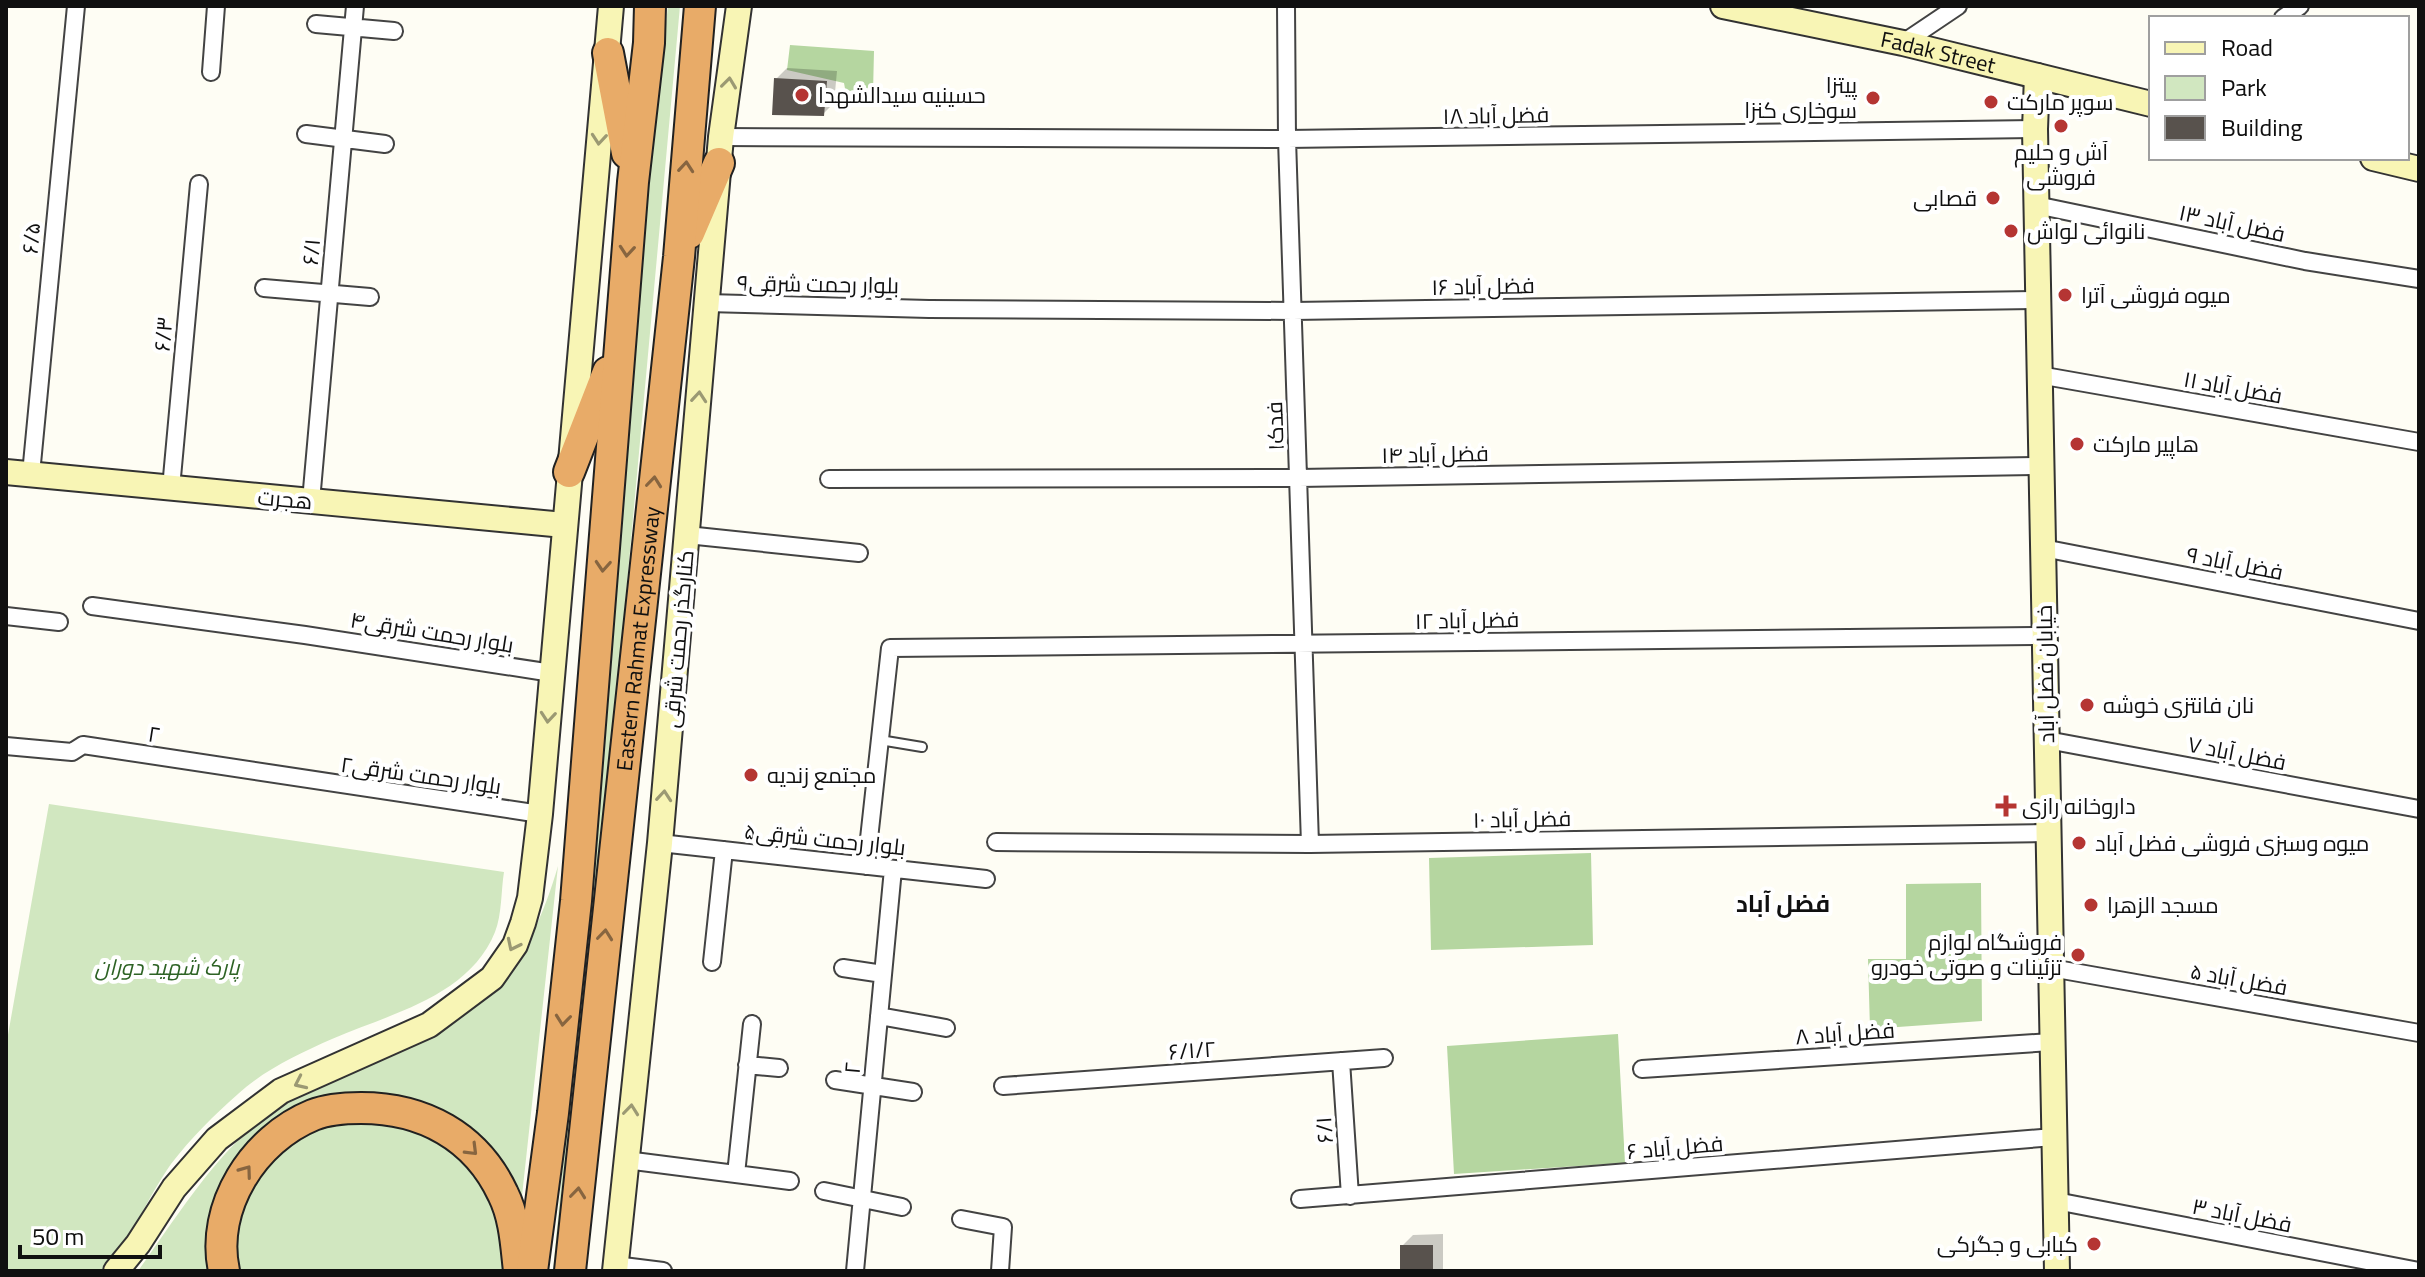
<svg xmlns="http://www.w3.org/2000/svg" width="2425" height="1277" font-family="Georgia,Cairo,serif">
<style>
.green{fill:#d1e7c0}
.forest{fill:#b5d6a0}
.shadow{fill:#0003}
.building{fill:#58524d}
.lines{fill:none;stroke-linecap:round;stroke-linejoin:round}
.lane-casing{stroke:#434343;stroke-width:12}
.street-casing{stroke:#434343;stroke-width:20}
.secondary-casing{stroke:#323232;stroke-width:28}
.highway-casing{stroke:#212121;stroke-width:34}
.lane{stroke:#fff;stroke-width:8}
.street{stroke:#fff;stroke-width:16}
.secondary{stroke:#f8f5b5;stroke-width:24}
.highway{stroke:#e8ab68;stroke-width:30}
.oneway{stroke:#9b9973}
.oneway2{stroke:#876540}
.poi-dot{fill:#b53533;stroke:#fff;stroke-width:3}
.labels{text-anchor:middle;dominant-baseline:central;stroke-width:8;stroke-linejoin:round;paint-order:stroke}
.street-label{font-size:22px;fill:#101010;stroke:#fff}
.poi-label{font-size:22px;fill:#101010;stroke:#fff;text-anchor:start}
.park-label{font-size:22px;font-style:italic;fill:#2e6325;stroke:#fff}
.neighbourhood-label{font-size:24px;font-weight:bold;fill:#101010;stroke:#fff}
</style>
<rect width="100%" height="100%" fill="#fefdf4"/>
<path class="green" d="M668 6H680L586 1030 561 1271H553C593 850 618 427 668 6Z
M49 804 504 872C501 890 502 915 495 932 469 997 389 1014 332 1039 300 1053 264 1070 238 1094 214 1115 191 1138 171 1164 147 1198 131 1241 102 1271H6V1046Z
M558 866 520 1214 413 1103 276 1124 214 1271H138C179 1214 217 1150 275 1109 298 1092 326 1082 351 1070 468 1015 519 999 558 866Z
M355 1118 404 1123 458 1153 493 1201 508 1271H235C235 1256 232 1236 237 1222 257 1160 294 1133 355 1118Z"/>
<path class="forest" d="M790 45 874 51 873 93 846 94 844 83 787 70Z
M1591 853 1593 945 1431 950 1429 858Z
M1981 883 1982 1021 1870 1029 1868 959H1906V884Z
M1618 1034 1625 1163 1454 1174 1447 1046Z"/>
<path class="shadow" d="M787 68 837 71 834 103 823 114 776 79Z
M1443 1234V1271H1402V1246L1413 1235Z"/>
<path class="building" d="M774 78 827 81 824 116 772 115Z
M1400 1245H1433V1271H1400Z"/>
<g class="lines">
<defs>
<path id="lane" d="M880 740 922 747"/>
<path id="street" d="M1286 6 1287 139 1310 844
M2283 18 2300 6
M316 24 394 31
M1903 43 1958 6
M211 72 216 6
M306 134 385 144
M721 137 1287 139 2035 129
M2036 205 2305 261 2419 279
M264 288 370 297
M707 303 929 309 1293 311 2038 300
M2039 375 2419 442
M31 474 76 6
M829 479 1299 478 2041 466
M171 488 199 184
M311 501 355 6
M687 535 859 553
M2043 548 2419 621
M92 606 305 635 552 673
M6 616 59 622
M2047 740 2419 809
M6 746 72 752 83 745 540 814
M996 842 1310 844 2048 833
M660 843 986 879
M866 866 890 648 2045 636
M712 962 724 850
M843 968 883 974
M2051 968 2419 1033
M879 1016 946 1028
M1341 1061 1350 1196
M747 1065 779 1068
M1642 1069 2051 1042
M835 1080 913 1092
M1003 1086 1384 1058
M626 1160 790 1181
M736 1174 752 1024
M824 1191 902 1207
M1300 1199 2054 1137
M2056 1201 2419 1271
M961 1219 1003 1227 1000 1271
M615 1265 663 1271
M855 1271 893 869"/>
<g id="secondary">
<path id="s1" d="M1723 6 1903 43 2151 104"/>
<path d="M2037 76 2035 129 2057 1271"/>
<path d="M2373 158 2419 169"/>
<path d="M6 472 564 525"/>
<path d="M116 1271 138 1244 174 1188 217 1139 281 1091 429 1025 492 978 515 945 523 923 530 898 540 814 611 6"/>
<path d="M615 1271 660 843 721 137 739 6"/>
</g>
<g id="highway">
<path d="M608 53 627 153"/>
<path d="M689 233 719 163"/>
<path d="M569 472 608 372"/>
<path d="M224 1271C210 1207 254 1139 313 1115 328 1109 346 1108 361 1108 423 1108 476 1136 503 1194 515 1218 516 1245 519 1271"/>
<path d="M532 1271 553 1113 576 901 633 182 649 43 650 6"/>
<path id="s2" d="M570 1271 679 257 700 6"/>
</g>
</defs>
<use href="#lane" class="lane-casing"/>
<use href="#street" class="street-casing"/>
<use href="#secondary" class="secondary-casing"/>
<use href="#highway" class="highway-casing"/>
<use href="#lane" class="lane"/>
<use href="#street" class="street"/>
<use href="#secondary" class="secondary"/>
<use href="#highway" class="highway"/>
</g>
<defs><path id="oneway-chevron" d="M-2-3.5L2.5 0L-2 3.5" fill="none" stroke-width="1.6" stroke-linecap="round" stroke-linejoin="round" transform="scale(2)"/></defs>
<g class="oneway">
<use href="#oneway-chevron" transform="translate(729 83) rotate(-83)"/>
<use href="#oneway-chevron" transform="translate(599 139) rotate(95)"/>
<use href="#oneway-chevron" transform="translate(699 397) rotate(-85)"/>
<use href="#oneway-chevron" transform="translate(548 717) rotate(95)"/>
<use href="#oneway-chevron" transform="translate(664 796) rotate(-85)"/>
<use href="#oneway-chevron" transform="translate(513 945) rotate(116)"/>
<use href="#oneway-chevron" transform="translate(300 1083) rotate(155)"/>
<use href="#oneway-chevron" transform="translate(631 1110) rotate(-84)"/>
</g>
<g class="oneway2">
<use href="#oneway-chevron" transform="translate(686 167) rotate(-85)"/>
<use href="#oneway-chevron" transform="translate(627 251) rotate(95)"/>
<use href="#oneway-chevron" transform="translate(654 482) rotate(-84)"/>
<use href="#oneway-chevron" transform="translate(603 566) rotate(94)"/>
<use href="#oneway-chevron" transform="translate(605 935) rotate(-84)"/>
<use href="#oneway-chevron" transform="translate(563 1020) rotate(96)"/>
<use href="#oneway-chevron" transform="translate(472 1150) rotate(45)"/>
<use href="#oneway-chevron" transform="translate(246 1171) rotate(-54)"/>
<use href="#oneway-chevron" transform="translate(578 1193) rotate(-84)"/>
</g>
<g class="poi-dot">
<circle cx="802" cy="95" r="8"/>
<circle cx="1873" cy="98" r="8"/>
<circle cx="1991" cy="102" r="8"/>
<circle cx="2061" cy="126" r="8"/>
<circle cx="1993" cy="198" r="8"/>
<circle cx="2011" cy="231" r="8"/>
<circle cx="2065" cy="295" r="8"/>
<circle cx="2077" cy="444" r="8"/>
<circle cx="2087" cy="705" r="8"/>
<circle cx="751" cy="775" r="8"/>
<path d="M2002 794h8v8h8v8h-8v8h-8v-8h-8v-8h8z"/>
<circle cx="2079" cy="843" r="8"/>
<circle cx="2091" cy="905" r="8"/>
<circle cx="2078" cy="955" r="8"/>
<circle cx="2094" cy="1244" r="8"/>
</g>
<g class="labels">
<g class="street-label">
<text stroke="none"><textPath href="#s1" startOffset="220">Fadak Street</textPath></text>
<text transform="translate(1496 115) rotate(-1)">فضل آباد ۱۸</text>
<text transform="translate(2232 223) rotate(12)">فضل آباد ۱۳</text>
<text transform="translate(31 238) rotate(-85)">۶/۵</text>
<text transform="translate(311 252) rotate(-85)">۶/۱</text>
<text transform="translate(818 284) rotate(1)">بلوار رحمت شرقی۹</text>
<text transform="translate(1483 286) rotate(-1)">فضل آباد ۱۶</text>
<text transform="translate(163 334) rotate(-85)">۶/۳</text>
<text transform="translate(2233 387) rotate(10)">فضل آباد ۱۱</text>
<text transform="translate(1275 426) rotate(-92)">فدک۱</text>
<text transform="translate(1435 454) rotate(-1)">فضل آباد ۱۴</text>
<text transform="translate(285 499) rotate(5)">هجرت</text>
<text transform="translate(2235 563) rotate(11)">فضل آباد ۹</text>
<text transform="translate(1467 620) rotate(-1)">فضل آباد ۱۲</text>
<text transform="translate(432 632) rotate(9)">بلوار رحمت شرقی۴</text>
<text stroke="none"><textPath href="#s2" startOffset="636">Eastern Rahmat Expressway</textPath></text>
<text transform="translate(678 639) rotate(-85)">کنارگذر رحمت شرقی</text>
<text transform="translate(2045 674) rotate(-91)">خیابان فضل آباد</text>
<text transform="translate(154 734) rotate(9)">۲</text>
<text transform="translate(2237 753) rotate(11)">فضل آباد ۷</text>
<text transform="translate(421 775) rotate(8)">بلوار رحمت شرقی۲</text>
<text transform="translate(1522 819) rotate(-1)">فضل آباد ۱۰</text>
<text transform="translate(825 839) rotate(6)">۵بلوار رحمت شرقی</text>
<text transform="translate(2239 979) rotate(10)">فضل آباد ۵</text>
<text transform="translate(1845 1033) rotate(-4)">فضل آباد ۸</text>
<text transform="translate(1192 1050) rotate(-4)">۶/۱/۲</text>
<text transform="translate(852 1068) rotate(-85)">۲</text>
<text transform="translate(1324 1130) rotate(-94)">۶/۱</text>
<text transform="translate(1675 1147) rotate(-5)">فضل آباد ۶</text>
<text transform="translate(2242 1215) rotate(11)">فضل آباد ۳</text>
</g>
<g class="poi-label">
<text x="1857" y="85" text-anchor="end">پيتزا<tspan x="1857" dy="25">سوخارى كنزا</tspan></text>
<text x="818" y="95">حسینیه سیدالشهدا</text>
<text x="2007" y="102">سوپر مارکت</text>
<text x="2061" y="152" text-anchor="middle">آش و حلیم<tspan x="2061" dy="25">فروشی</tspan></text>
<text x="1977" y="198" text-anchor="end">قصابی</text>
<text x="2027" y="231">نانوائی لواش</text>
<text x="2081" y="295">میوه فروشی آترا</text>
<text x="2093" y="444">هاپیر مارکت</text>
<text x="2103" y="705">نان فانتزی خوشه</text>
<text x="767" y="775">مجتمع زندیه</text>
<text x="2022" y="806">داروخانه رازی</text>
<text x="2095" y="843">میوه وسبزی فروشی فضل آباد</text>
<text x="2107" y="905">مسجد الزهرا</text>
<text x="2062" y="942" text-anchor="end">فروشگاه لوازم<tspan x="2062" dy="25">تزئینات و صوتی خودرو</tspan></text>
<text x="2078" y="1244" text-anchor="end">کبابی و جگرکی</text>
</g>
<g class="park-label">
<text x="167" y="967">پارک شهید دوران</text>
</g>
<g class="neighbourhood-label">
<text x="1783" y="903">فضل آباد</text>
</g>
</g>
<rect width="2425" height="1277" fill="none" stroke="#101010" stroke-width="16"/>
<rect x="2149" y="16" width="260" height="144" fill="#ffffff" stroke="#9f9f9f" stroke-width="2"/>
<rect x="2165" y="42" width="40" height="12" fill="#f8f5b5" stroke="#9f9f9f" stroke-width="2"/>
<text x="2221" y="56" font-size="24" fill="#101010">Road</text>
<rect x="2165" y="76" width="40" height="24" fill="#d1e7c0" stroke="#9f9f9f" stroke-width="2"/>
<text x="2221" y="96" font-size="24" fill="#101010">Park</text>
<rect x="2165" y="116" width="40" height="24" fill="#58524d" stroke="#9f9f9f" stroke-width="2"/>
<text x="2221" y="136" font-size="24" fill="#101010">Building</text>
<path d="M20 1245v12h140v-12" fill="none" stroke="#101010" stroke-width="4"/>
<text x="32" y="1245" font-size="24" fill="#101010" stroke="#ffffff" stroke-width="6" paint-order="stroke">50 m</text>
</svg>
